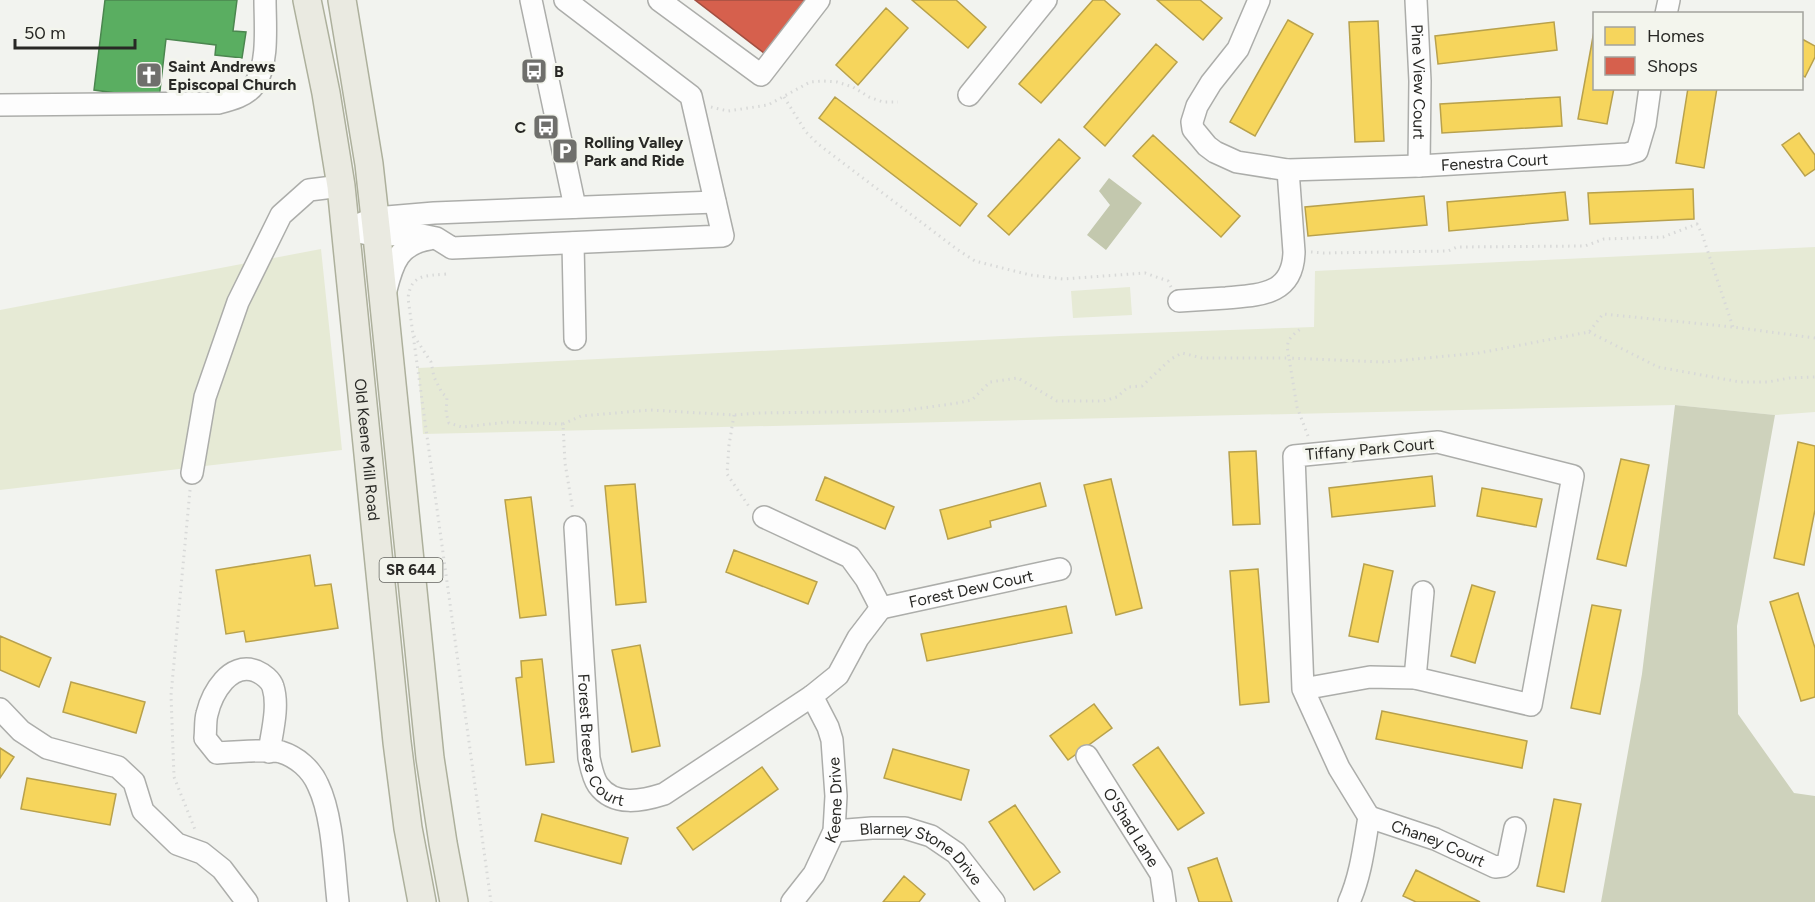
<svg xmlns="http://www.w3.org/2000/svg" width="1815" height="902" font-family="Figtree,sans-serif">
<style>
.green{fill:#e6ead5}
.forest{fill:#ced2bc}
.water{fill:#c3c8ae}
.homes{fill:#f6d55c;stroke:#b8a14c;stroke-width:1.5}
.shops{fill:#d6604d;stroke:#a24f41;stroke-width:1.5}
.public{fill:#5aae61;stroke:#4b864f;stroke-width:1.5}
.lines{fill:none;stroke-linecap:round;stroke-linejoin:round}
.minor-casing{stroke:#acadaa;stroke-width:24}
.major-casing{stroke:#adb09c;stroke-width:30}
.path{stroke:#d8d9d8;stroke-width:3;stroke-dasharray:1.5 4.5;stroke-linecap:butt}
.minor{stroke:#fdfdfd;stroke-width:21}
.major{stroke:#eaeae1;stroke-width:27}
.labels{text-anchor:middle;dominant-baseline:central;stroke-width:6;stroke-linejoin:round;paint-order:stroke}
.shield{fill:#f3f5ed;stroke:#656661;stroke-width:1.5}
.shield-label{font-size:15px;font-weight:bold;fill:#282825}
.poi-label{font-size:16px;font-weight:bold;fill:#282825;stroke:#f3f5ed;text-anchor:start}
.street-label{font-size:16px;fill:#282825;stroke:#f3f5ed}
</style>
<rect width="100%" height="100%" fill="#f2f3ef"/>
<path class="green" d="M1815 247V412L1775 415 1675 405 423 434 418 368 1061 336 1314 327 1315 271Z
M321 249 342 450 0 490V310Z
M1130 287 1132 315 1073 318 1071 291Z"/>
<path class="forest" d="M1675 405 1775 415 1737 626 1738 714 1794 793 1815 796V902H1601L1642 674Z"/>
<path class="water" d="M1109 178 1142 203 1106 250 1087 235 1110 205 1099 191Z"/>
<path class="homes" d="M912 0H956L986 27 968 48Z
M1093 0H1104L1120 14 1041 103 1019 84Z
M1157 0H1200L1222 18 1203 40Z
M886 8 908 28 858 85 836 65Z
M1288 20 1313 34 1255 136 1230 122Z
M1378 21 1384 141 1355 142 1349 22Z
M1554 22 1557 50 1438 64 1435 36Z
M1594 31V88H1614L1607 124 1578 119Z
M1802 39 1815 46V57L1805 77 1802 75Z
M1156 44 1177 62 1105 146 1084 127Z
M1688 88H1717L1704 168 1676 163Z
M835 97 977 204 960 226 819 118Z
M1560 97 1562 126 1442 133 1440 104Z
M1799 133 1815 155V169L1805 176 1782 145Z
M1153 135 1240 216 1221 237 1133 156Z
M1059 139 1080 158 1009 235 988 216Z
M1693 189 1694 219 1590 224 1588 193Z
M1565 192 1568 220 1449 231 1447 202Z
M1424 196 1427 225 1308 236 1305 207Z
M1798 442 1815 446V510L1804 565 1774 558Z
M1256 451 1260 524 1233 525 1229 452Z
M1621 459 1649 465 1626 566 1597 559Z
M1432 476 1435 506 1332 517 1329 488Z
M825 477 894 507 885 529 816 500Z
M1111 479 1142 608 1116 615 1084 485Z
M1040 483 1046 506 990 521 991 527 948 539 940 510Z
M635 484 646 602 616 605 605 486Z
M1482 488 1542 499 1536 527 1477 516Z
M531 497 546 615 520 618 505 500Z
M734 550 817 582 808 604 726 572Z
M310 555 315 586 331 584 338 628 246 642 244 631 226 634 216 570Z
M1364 564 1393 571 1378 642 1349 636Z
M1258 569 1269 702 1240 705 1230 571Z
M1472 585 1495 592 1475 663 1451 656Z
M1798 593 1815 648V697L1801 701 1770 602Z
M1592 605 1621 610 1600 714 1571 708Z
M1066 606 1072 633 927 661 921 634Z
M0 636 51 658 39 687 0 670Z
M640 645 660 746 632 752 612 650Z
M542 659 554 762 526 765 516 678 522 677 521 661Z
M71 682 145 702 136 733 63 712Z
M1094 704 1112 728 1068 760 1050 736Z
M1382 711 1527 741 1522 768 1376 739Z
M1158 747 1204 813 1178 830 1133 765Z
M0 748 14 757 0 778Z
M893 749 969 770 961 800 884 778Z
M762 767 778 789 693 850 677 828Z
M27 778 116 794 110 825 21 809Z
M1554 799 1581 804 1564 892 1537 886Z
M1015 805 1060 872 1034 890 989 822Z
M542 814 628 838 621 864 535 841Z
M1217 858 1232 902H1199L1188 868Z
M1416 870 1480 902H1416L1403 896Z
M904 876 925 894 919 902H883Z"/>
<path class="shops" d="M695 0H805L764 53Z"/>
<path class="public" d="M105 0H237L233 31 246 32 242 58 215 55 216 45 166 39 159 99 94 90Z"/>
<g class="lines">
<defs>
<g id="minor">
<path d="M531 0 575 207"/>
<path d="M659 0 761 75 819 0"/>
<path id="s1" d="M1259 0 1238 49 1211 83 1197 106 1192 122 1193 129 1207 146 1215 152 1237 162 1288 170 1419 166 1627 154 1637 151 1645 124 1650 88"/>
<path id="s2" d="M1416 0 1420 81 1419 166"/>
<path d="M1666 14 1669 0"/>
<path d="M969 95 1046 0"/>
<path d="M0 105 218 103C230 100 247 96 255 84 269 64 265 24 265 0"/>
<path d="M360 224 375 218 434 213 715 202"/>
<path d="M346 229 377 236 412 233 436 238 452 248 723 236 691 96 565 0"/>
<path d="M573 243 575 339"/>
<path d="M386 290C393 262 399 244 430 239"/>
<path d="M1179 301C1195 300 1210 299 1226 298 1260 295 1293 295 1294 252L1288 170"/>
<path d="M192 473 205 397 238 302 281 215 309 190 341 186"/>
<path d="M764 517 850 557 866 579 881 608"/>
<path id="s3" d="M575 527 589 758C591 767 593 778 598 785 614 807 642 801 664 794L812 696"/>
<path id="s4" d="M881 608 1060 569"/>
<path d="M1415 678 1423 592"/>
<path d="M1303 689 1370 677 1415 678 1531 705 1573 476 1438 442 1294 456 1303 689 1339 768 1369 817"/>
<path d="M0 709 21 731 47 748 118 767 134 782 143 811 177 844 202 853 222 869 247 902"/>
<path d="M269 752C272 732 279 706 273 687 271 680 263 674 256 671 230 661 212 693 207 714 205 721 206 730 205 738L217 753C231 752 270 749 281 752 297 757 311 769 318 785 333 816 334 867 338 902"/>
<path id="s5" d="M1087 756 1161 874 1165 902"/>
<path id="s6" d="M1369 817 1435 839 1495 867 1503 866 1508 862 1515 828"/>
<path id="s7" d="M834 831 872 828H905L931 836 956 853 994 902"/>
<path id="s8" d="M792 902 814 874 834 831 836 796 832 740 828 727 812 696 838 675 858 638 881 608"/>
<path d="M1349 902C1361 875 1364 846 1369 817"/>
</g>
<g id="major">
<path id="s9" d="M307 0 326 93 341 186 397 742 408 828 422 902"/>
<path d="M342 0 369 164 377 236 430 758 443 843 454 902"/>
</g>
</defs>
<use href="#minor" class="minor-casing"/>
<use href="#major" class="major-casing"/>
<path class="path" d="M784 97 806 132 818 144 958 250 975 261 1030 275 1063 279 1145 273 1168 281 1171 287
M711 107 728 111 768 105 810 82 823 81 837 82 853 87 869 97 883 102H898
M1311 252 1324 253 1448 251 1457 247 1585 246 1604 239 1663 237 1697 224 1702 234 1733 327
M446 274C425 276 411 274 408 298L491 902
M1589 332 1658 367 1740 382H1768L1789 378 1815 377
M414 336 431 362 434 377 442 393 447 397 446 413 449 423 462 427 509 422 563 424 565 463 573 511
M734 415 729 445 727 474 750 508
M563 424 581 416 650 410 734 415 757 413 901 411 958 403 972 400 990 382 1018 378 1057 401H1103L1117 397 1128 387 1142 386 1171 359 1182 353 1202 358H1289C1285 340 1289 338 1303 327
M1308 436 1297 407 1289 358 1384 362 1479 353 1589 332 1603 314 1733 327 1815 338
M190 490 171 695 174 777 196 832"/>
<use href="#minor" class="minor"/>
<use href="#major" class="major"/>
</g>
<defs>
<symbol id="bus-square" viewBox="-11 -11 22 22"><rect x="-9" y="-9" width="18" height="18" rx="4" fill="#6f6f6c" stroke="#f3f5ed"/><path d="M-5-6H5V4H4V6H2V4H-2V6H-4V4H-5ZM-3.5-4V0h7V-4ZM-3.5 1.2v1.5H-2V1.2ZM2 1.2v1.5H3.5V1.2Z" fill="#fff"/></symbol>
<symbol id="church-square" viewBox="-11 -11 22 22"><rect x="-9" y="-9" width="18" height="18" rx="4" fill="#6f6f6c" stroke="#f3f5ed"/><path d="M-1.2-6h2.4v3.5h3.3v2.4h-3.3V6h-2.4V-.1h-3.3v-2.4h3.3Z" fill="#fff"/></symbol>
<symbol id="parking-square" viewBox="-11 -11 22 22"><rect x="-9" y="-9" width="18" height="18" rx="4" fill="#6f6f6c" stroke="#f3f5ed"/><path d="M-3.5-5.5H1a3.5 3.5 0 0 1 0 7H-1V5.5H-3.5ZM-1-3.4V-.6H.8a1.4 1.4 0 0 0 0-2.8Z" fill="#fff"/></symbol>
</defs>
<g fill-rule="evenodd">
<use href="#bus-square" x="519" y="56" width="30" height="30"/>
<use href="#church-square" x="134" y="60" width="30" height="30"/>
<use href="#bus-square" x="531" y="112" width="30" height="30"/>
<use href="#parking-square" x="550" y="136" width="30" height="30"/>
</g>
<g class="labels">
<rect class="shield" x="379.5" y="558" width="63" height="24" rx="4.5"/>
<g class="shield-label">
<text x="411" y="570">SR 644</text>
</g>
<g class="poi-label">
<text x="168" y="66">Saint Andrews<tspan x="168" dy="18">Episcopal Church</tspan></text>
<text x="554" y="71">B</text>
<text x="526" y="127" text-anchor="end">C</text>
<text x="584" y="142">Rolling Valley<tspan x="584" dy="18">Park and Ride</tspan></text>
</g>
<g class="street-label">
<text stroke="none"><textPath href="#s2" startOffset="82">Pine View Court</textPath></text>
<text stroke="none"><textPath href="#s1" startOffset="462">Fenestra Court</textPath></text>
<text transform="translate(1370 449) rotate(-5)">Tiffany Park Court</text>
<text stroke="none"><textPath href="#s9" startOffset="454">Old Keene Mill Road</textPath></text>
<text stroke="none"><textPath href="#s4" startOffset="92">Forest Dew Court</textPath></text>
<text stroke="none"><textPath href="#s3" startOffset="219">Forest Breeze Court</textPath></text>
<text stroke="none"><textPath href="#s8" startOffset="114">Keene Drive</textPath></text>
<text stroke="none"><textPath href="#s5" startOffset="84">O'Shad Lane</textPath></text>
<text stroke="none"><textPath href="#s6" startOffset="74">Chaney Court</textPath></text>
<text stroke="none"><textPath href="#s7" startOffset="96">Blarney Stone Drive</textPath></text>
</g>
</g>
<rect x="1593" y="12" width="210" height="78" fill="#f3f5ed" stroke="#a2a39d" stroke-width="1.5"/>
<rect x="1605" y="27" width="30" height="18" fill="#f6d55c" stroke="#a2a39d" stroke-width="1.5"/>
<text x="1647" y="42" font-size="18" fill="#282825">Homes</text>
<rect x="1605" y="57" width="30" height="18" fill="#d6604d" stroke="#a2a39d" stroke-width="1.5"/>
<text x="1647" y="72" font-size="18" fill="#282825">Shops</text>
<path d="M15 39v9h120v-9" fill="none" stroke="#282825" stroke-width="3"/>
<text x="24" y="39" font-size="18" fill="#282825" stroke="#f3f5ed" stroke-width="4.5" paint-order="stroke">50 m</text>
</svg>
